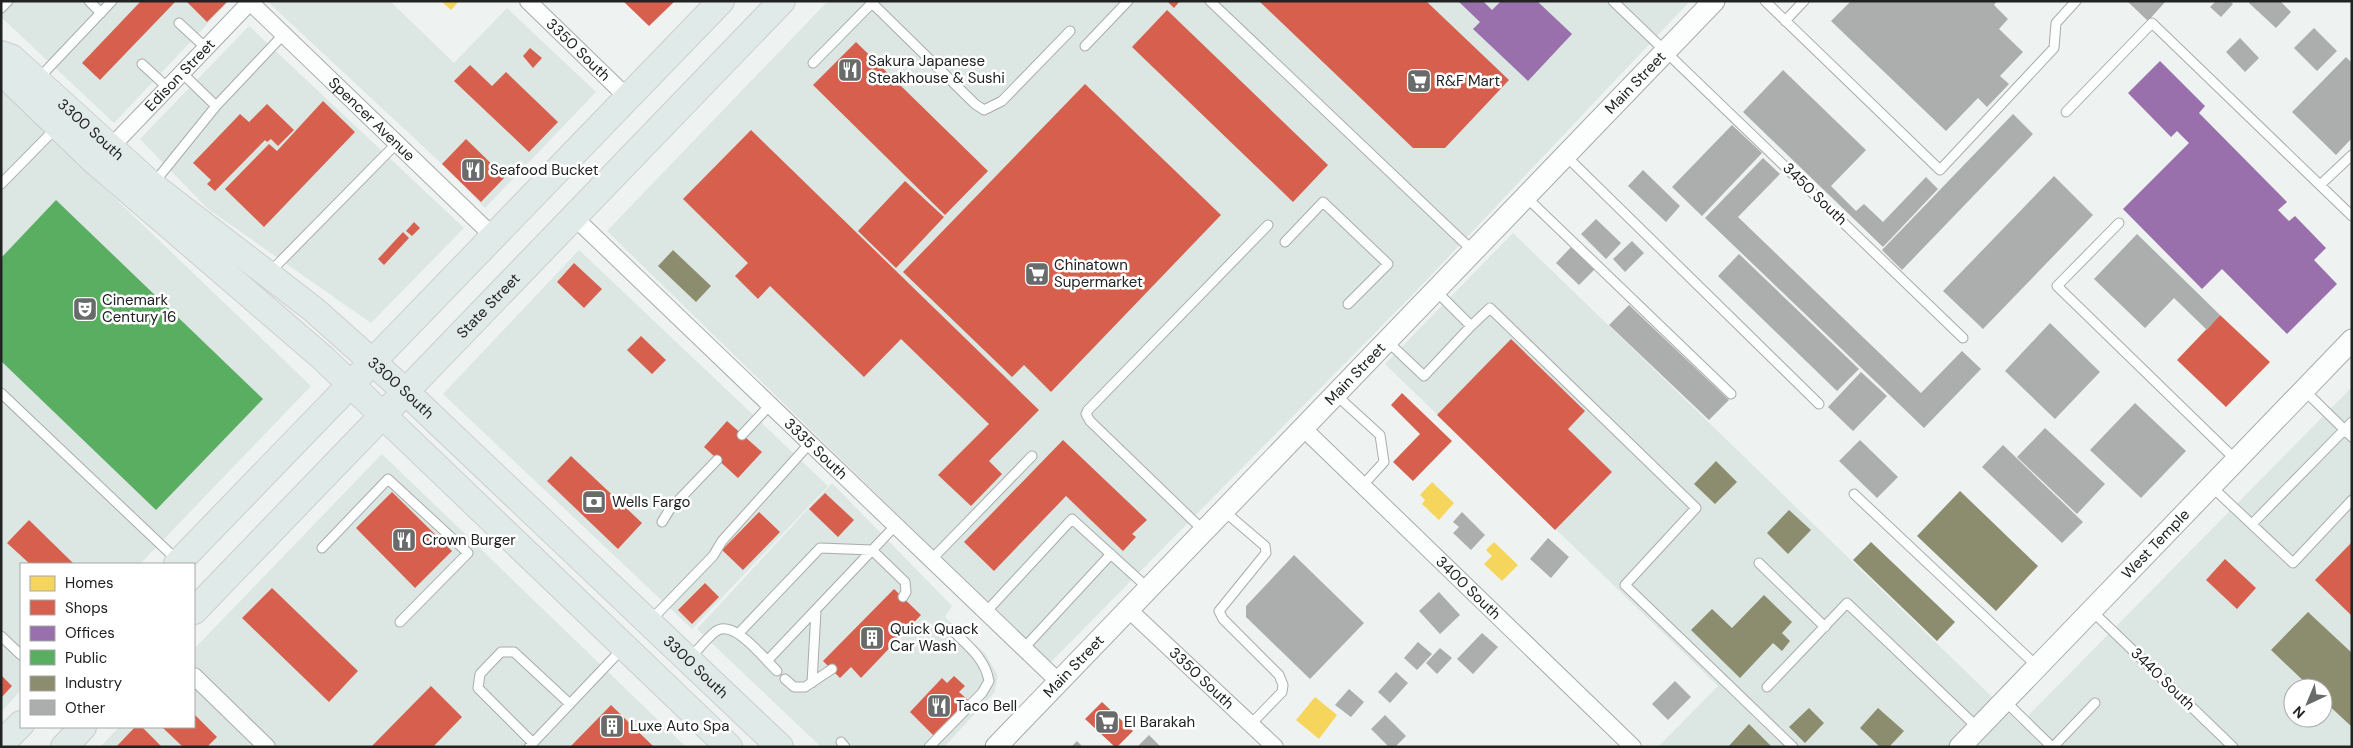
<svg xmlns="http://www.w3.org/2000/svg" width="2353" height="748" font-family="'DM Sans',sans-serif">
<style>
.built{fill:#dce6e2;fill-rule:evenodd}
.homes{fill:#f6d55c}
.shops{fill:#d6604d}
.offices{fill:#9970ab}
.public{fill:#5aae61}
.industry{fill:#8c8c6e}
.building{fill:#acadad}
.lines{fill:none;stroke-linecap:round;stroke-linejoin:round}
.service-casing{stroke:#a9acaa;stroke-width:11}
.minor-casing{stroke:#a9acaa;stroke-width:18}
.tertiary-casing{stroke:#a9acaa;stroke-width:23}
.primary-casing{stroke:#cccecd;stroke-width:28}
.service{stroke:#fcfdfd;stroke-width:9}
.minor{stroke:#fcfdfd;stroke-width:16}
.tertiary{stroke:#fcfdfd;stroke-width:21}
.primary{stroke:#e0eae8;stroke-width:26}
.labels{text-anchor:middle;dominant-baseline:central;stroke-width:5;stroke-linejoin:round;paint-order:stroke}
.street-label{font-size:15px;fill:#212322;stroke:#fff}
.poi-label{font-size:15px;fill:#212322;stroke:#fff;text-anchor:start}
</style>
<rect width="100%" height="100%" fill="#eef2f0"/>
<path class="built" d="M1 1H229L114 123 1 17Z
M390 1 454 63 507 8 596 92 485 208 442 164 268 2Z
M828 1H1690L1419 288 1050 663 607 231Z
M249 26 464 228 371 323 208 209 140 139Z
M1 89 311 386 140 564H21V690L1 712Z
M1513 233 2020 724 2352 387V747H1658L1718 686 1385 364ZM2293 688H2323V718H2293Z
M579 250 828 486 692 629 443 394Z
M382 454 686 747H100L119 727H194V649Z
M832 483 952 606 945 617 985 653 998 676 994 693 944 747H821L697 629Z"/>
<path class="homes" d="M441 1H459L451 10Z
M1432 482 1454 503 1439 520 1422 504 1425 500 1420 495Z
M1494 542 1518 565 1502 581 1484 564 1492 556 1486 550Z
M1315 697 1337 715 1319 739 1296 720Z"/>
<path class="shops" d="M141 1H176L100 80 82 63Z
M186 1H228L207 22Z
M623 1H675L649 26Z
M1167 1H1180L1174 8Z
M1259 1H1426L1509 80 1445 148H1413Z
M1167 10 1328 165 1293 202 1132 47Z
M856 42 988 171 945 215 813 85Z
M530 48 542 58 533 68 523 56Z
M470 65 492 86 506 72 558 122 529 152 454 81Z
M1085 84 1221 215 1051 392 1024 365 1012 377 903 272Z
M323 101 355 132 264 227 225 189 269 144 277 151Z
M267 104 294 130 278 146 271 139 267 142 265 140 215 191 207 184 211 180 193 163 240 114 249 122Z
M751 130 1039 410 989 461 1002 474 971 506 938 475 989 424 901 339 864 377 770 286 758 299 735 276 748 263 683 199Z
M466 139 505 177 481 202 442 164Z
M905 181 944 217 896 268 858 231Z
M414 222 420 228 412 236 406 231Z
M403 232 409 238 384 265 378 259Z
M574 263 602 289 584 308 557 282Z
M2220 315 2270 362 2226 407 2177 360Z
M641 336 666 360 652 374 627 350Z
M1511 339 1585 411 1568 429 1612 472 1555 530 1437 415Z
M1402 393 1452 441 1413 481 1393 462 1420 434 1391 405Z
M727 421 762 452 738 478 704 447Z
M1063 440 1147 520 1132 534 1136 537 1123 551 1066 496 994 571 964 542Z
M571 456 642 523 618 549 547 481Z
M392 492 452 551 415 588 356 528Z
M825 493 854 520 838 537 809 509Z
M759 512 780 532 743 570 722 550Z
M29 520 74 564H30L7 543Z
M2352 542V616L2315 580Z
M2225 559 2256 588 2237 609 2206 580Z
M705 583 719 597 692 624 678 610Z
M272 588 358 671 329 702 242 618Z
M894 589 921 615 861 678 851 667 840 678 823 661Z
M1 675 12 686 1 698Z
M954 676 965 686 959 692 968 700 933 735 910 712 942 678 947 683Z
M431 686 462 717 433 747H371Z
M1102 702 1133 731 1117 747H1115L1085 719Z
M611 705 654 747H570Z
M194 714 217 737 207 747H183L162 727H194Z
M135 727H142L162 747H116Z"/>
<path class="offices" d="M1458 1H1483L1492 10 1501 1H1537L1572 34 1528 81 1473 29 1480 22Z
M2160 61 2205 106 2199 113 2287 202 2278 210 2289 221 2295 216 2326 248 2314 260 2337 284 2287 334 2222 269 2202 289 2123 209 2189 143 2177 131 2171 137 2128 93Z"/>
<path class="public" d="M56 200 263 399 156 510 1 361V258Z"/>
<path class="industry" d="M673 250 711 286 696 302 658 266Z
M1716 461 1737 482 1715 504 1694 484Z
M1960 491 2038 566 1996 611 1917 536Z
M1789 510 1811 530 1788 554 1767 533Z
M1871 542 1955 622 1937 641 1853 560Z
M1764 595 1792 622 1782 633 1790 641 1782 651 1773 643 1740 678 1691 630 1712 609 1732 628Z
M2308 612 2352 653V727L2323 700V688H2311L2271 650Z
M1809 708 1824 723 1805 743 1789 727Z
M1878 708 1904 731 1889 747H1880L1860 728Z
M1749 724 1772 747H1728Z"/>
<path class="building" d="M1851 1H1997L1994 5 2008 19 1999 29 2023 52 2000 76 2009 84 1987 107 1978 98 1946 131 1831 21Z
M2127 1H2166L2148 21Z
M2216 1H2229L2233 4 2221 17 2210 7Z
M2250 1H2280L2291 12 2276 28 2249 3Z
M2314 28 2337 51 2317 71 2294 48Z
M2240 38 2259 58 2245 72 2226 52Z
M2346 57 2352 63V138L2336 155 2292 112Z
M1783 70 1866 150 1831 186 1856 211 1864 204 1883 222 1926 177 1938 189 1883 247 1743 112Z
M2013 114 2033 134 1902 270 1882 250Z
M1732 125 1762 153 1702 216 1672 187Z
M1763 158 1780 174 1738 217 1921 393 1962 351 1981 369 1924 428 1705 218Z
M1643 170 1680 206 1666 222 1628 186Z
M2054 176 2093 215 1983 329 1943 291Z
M1596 219 1621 243 1606 259 1581 234Z
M2137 234 2220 315 2207 330 2174 298 2145 328 2094 279Z
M1632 241 1644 253 1625 272 1613 259Z
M1573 245 1597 267 1579 285 1556 263Z
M1739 254 1859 369 1837 391 1718 276Z
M1629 305 1729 400 1709 420 1609 325Z
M2050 323 2100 372 2055 419 2005 371Z
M1861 372 1887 396 1853 431 1828 407Z
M2135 403 2186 451 2141 498 2090 450Z
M2045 428 2105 484 2077 514 2017 457Z
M1860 440 1898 477 1877 498 1839 461Z
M2003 445 2083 522 2062 543 1982 467Z
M1462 512 1485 535 1471 550 1453 533 1459 527 1453 522Z
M1548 538 1569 557 1551 578 1530 559Z
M1294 555 1364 623 1310 679 1246 617V606Z
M1439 592 1460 615 1440 634 1419 611Z
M1482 633 1498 647 1473 674 1457 659Z
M1418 642 1432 654 1417 670 1404 658Z
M1440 648 1452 658 1437 674 1426 663Z
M1396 672 1408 683 1390 703 1378 692Z
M1675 681 1691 697 1668 720 1652 704Z
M1349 689 1364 702 1351 717 1335 705Z
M1385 715 1406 736 1395 747H1389L1371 729Z
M1149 735 1161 747H1137Z
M1077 741 1083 747H1071Z"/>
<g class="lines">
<defs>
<path id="service" d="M89 1 101 13
M870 1 975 104 984 110 1002 101 1070 31
M1210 1 1473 251
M1613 1 1963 338
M1765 1 1940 170 2054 48 2056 23 2076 1
M1 8 8 1
M1785 21 1804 1
M179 23 206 48
M1085 46 1128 1
M813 63 874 1
M142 64 168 88
M182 73 216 106
M39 78 112 1
M2066 112 2152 23 2352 216
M1566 156 1819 404
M1 184 56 128
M153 184 216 106 283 35
M2320 185 2352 155
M1526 197 1731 394
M2119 223 2057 286 2236 460
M1285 242 1323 202 1388 264 1348 304
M269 273 397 143
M1471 326 1490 308 1696 508 1625 585 1793 747
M1387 341 1424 376 1471 326 1436 291
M2304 390 2352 437
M1 393 177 560
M1335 394 1380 435 1384 462 1363 485
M742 435 770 405
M2211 486 2293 563 2352 500
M1854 494 2038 667
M1224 511 1265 546 1266 553 1219 611 1223 619 1279 675 1283 685 1282 692 1251 724
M662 522 670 509 717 460
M2252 524 2352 422
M1204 531 1090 421 1086 414 1088 410 1268 225
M322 548 388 479 468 553 400 622
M931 560 1032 456
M1759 563 1825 627
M2092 611 2233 747
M986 612 1072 519 1148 588
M650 621 713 556 722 541 810 443
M739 633 820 548 872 550 905 582 906 592 903 597
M1 636 21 655
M1024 648 1111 554
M690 658C698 650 706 639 715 632 733 617 764 659 777 671
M767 661 896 525
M785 679 794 687H805L832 669
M812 683 816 610
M1767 687 1847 603 1978 728
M2005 701 2052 747
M841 742 845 747
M533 743 478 688 480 674 501 652H514L570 704
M529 747 623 648
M929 747 982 693 989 681C985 658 967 645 951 629
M2053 747 2095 703"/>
<g id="minor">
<path id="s1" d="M528 1 628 98"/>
<path id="s2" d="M250 2 494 237"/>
<path id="s3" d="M110 148 251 1"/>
<path id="s4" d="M574 217 1059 682"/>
<path id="s5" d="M1303 428 1633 747"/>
<path id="s6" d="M1128 609 1275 747"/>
<path d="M194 676 267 747"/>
</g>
<g id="tertiary">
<path id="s7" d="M996 747 1714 1"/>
<path id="s8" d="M1960 747 2352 340"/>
</g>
<g id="primary">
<path id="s9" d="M1 54 12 58 152 185 313 309 405 391 780 747"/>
<path d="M8 78 93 160 323 358 729 747"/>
<path d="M177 564 721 1"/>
<path id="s10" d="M194 611 782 1"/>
<path d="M1 744 21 724"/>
<path d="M64 747 83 727"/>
</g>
</defs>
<use href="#service" class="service-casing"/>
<use href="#minor" class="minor-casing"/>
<use href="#tertiary" class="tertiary-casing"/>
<use href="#primary" class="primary-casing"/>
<use href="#service" class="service"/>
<use href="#minor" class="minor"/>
<use href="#tertiary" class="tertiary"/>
<use href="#primary" class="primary"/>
</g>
<defs>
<symbol id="restaurant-square" viewBox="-11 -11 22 22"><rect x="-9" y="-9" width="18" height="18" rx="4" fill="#696b6a" stroke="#fff"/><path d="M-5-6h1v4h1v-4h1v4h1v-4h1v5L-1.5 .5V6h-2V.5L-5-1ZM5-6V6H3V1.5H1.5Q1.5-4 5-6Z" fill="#fff"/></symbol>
<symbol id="supermarket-square" viewBox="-11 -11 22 22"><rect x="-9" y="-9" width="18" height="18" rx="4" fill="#696b6a" stroke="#fff"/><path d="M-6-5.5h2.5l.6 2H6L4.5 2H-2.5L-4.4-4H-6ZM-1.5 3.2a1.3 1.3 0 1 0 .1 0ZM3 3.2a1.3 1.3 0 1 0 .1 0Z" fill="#fff"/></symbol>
<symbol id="theatre-square" viewBox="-11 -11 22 22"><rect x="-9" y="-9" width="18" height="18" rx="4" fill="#696b6a" stroke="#fff"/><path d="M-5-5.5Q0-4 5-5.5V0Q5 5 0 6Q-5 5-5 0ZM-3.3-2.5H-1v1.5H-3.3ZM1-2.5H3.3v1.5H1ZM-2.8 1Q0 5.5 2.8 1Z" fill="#fff"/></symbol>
<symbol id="bank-square" viewBox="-11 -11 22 22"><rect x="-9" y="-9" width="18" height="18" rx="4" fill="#696b6a" stroke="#fff"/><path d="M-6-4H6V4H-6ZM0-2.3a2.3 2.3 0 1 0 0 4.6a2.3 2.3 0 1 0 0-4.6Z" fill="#fff"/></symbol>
<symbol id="building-square" viewBox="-11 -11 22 22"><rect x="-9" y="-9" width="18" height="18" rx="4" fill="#696b6a" stroke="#fff"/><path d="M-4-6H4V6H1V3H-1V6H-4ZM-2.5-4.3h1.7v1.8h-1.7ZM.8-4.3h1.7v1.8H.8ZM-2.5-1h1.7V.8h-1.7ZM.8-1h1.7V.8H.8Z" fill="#fff"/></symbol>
</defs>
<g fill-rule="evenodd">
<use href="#restaurant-square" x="836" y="56" width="28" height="28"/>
<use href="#supermarket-square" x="1405" y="67" width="28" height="28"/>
<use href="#restaurant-square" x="459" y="156" width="28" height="28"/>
<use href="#supermarket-square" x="1023" y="260" width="28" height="28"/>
<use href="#theatre-square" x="71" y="295" width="28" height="28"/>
<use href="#bank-square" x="580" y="488" width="28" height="28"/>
<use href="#restaurant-square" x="390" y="526" width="28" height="28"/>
<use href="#building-square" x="858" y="624" width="28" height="28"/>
<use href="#restaurant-square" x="925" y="692" width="28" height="28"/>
<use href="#supermarket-square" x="1093" y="708" width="28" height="28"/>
<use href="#building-square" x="598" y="712" width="28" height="28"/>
</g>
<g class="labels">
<g class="street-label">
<text stroke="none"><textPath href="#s1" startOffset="70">3350 South</textPath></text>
<text stroke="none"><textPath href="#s3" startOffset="101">Edison Street</textPath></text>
<text stroke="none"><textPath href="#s7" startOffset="922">Main Street</textPath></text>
<text stroke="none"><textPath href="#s2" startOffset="169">Spencer Avenue</textPath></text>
<text stroke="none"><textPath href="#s9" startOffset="118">3300 South</textPath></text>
<text transform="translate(1815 194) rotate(44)">3450 South</text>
<text stroke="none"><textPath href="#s10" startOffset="424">State Street</textPath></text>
<text stroke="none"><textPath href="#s7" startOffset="518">Main Street</textPath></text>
<text stroke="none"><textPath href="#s9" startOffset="522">3300 South</textPath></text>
<text stroke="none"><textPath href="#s4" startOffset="335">3335 South</textPath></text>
<text stroke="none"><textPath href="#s8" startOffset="282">West Temple</textPath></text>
<text stroke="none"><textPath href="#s5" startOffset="230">3400 South</textPath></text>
<text stroke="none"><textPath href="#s9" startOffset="928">3300 South</textPath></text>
<text stroke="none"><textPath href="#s7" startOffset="112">Main Street</textPath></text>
<text stroke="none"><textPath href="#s6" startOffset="101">3350 South</textPath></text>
<text transform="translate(2163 679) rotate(44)">3440 South</text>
</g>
<g class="poi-label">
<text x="868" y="61">Sakura Japanese<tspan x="868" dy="17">Steakhouse &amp; Sushi</tspan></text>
<text x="1436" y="81">R&amp;F Mart</text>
<text x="490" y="170">Seafood Bucket</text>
<text x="1054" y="265">Chinatown<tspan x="1054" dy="17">Supermarket</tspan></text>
<text x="102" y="300">Cinemark<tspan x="102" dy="17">Century 16</tspan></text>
<text x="612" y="502">Wells Fargo</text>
<text x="422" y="540">Crown Burger</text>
<text x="890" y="629">Quick Quack<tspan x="890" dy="17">Car Wash</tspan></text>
<text x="956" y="706">Taco Bell</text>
<text x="1124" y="722">El Barakah</text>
<text x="630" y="726">Luxe Auto Spa</text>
</g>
</g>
<rect width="2353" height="748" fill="none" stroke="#212322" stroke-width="5"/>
<rect x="20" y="563" width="175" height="165" fill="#ffffff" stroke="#a6a7a7"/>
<rect x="30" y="576" width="25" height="15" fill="#f6d55c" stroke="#a6a7a7"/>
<text x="65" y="588" font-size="15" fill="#212322">Homes</text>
<rect x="30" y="600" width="25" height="15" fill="#d6604d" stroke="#a6a7a7"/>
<text x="65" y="613" font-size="15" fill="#212322">Shops</text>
<rect x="30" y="626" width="25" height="15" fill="#9970ab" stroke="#a6a7a7"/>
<text x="65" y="638" font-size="15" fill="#212322">Offices</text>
<rect x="30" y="650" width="25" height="15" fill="#5aae61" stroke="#a6a7a7"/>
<text x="65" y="663" font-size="15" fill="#212322">Public</text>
<rect x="30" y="676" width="25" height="15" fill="#8c8c6e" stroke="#a6a7a7"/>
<text x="65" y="688" font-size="15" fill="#212322">Industry</text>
<rect x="30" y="700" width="25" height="15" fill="#acadad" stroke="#a6a7a7"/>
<text x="65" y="713" font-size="15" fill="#212322">Other</text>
<g transform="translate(2308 703) rotate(224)"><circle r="24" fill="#ffffff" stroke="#a6a7a7"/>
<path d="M0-4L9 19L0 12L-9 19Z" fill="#696b6a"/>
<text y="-8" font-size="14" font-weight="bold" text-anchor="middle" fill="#212322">N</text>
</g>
</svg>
